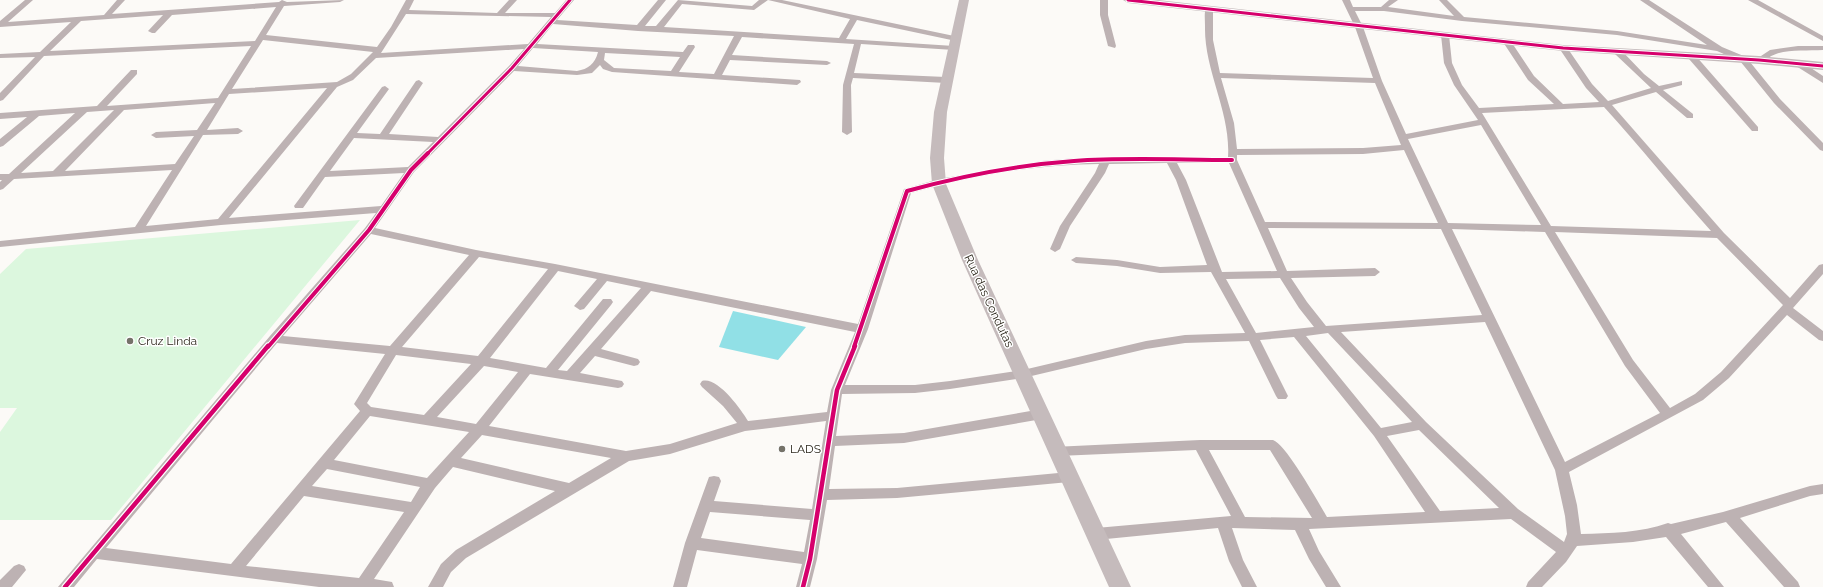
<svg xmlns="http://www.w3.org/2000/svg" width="1823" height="587" font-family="Raleway,sans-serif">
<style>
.green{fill:#dcf7de}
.water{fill:#91e0e6}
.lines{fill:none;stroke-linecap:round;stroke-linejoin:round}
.street{fill:#bdb2b3;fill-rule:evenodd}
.secondary{fill:#c5bbbc;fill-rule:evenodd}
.cycleway-far2-casing{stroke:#fff;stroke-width:5}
.cycleway-far1-casing{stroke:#fff;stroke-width:6}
.cycleway-casing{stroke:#fff;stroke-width:7}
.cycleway-far2{stroke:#d6006c;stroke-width:3}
.cycleway-far1{stroke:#d6006c;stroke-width:4}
.cycleway{stroke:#d6006c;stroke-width:4.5}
.poi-dot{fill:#757269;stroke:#fff;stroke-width:1.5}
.labels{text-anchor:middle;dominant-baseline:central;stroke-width:3;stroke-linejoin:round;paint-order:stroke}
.street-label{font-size:12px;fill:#2d281c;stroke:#fff}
.poi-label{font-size:12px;fill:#2d281c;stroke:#fff;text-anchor:start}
</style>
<rect width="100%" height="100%" fill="#fcfaf7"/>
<path class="green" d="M360 220 111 520H0V432L17 408H0V274L26 249Z"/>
<path class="water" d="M733 311 806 327 778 360 719 347Z"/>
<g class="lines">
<path class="street" d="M25 0H33L8 22 104 15 117 0H125L112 14 279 2 282 0 287 2 344 0 340 2 284 6 266 35 377 47 391 27 406 0H414L409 10 497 13 509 0H517L505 13H555L566 0H574L557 20 637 25 658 0H666L645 26H656L678 0 752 6 759 0H782L959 37V41H956L857 20 846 39 954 46 958 48 954 50 861 44 854 73 946 77 950 80 946 83 853 78 851 85 852 132 847 135 842 132 843 85 854 44 742 37 732 55 827 61 831 63 827 65 730 60 722 75 800 80 801 82 797 85 612 72 603 69 600 65 592 73 577 75 514 71 414 172 375 228 476 250 555 264 858 324 904 189 939 179 1042 161 1076 158 1228 157C1231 112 1204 71 1205 26 1205 20 1204 13 1206 7L1213 9V40L1220 73 1373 78 1355 27 1342 0H1350L1353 7H1381L1389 0H1398L1388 7 1454 16 1439 0H1447L1464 17 1617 31 1707 45 1640 0H1649L1722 47 1746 57 1780 99 1823 143V151L1820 150 1774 103 1740 61 1717 51 1617 35 1462 21 1384 11H1355L1363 27 1382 81 1406 134 1478 120 1454 85 1444 63 1441 35 1445 33 1449 35 1452 63 1462 85 1479 108 1554 104 1528 80 1503 42 1507 40H1510L1534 76 1563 104 1599 102 1586 88 1559 48 1563 46H1566L1592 84 1608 101 1651 88 1615 54V50H1621L1644 74 1659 86 1682 81V85L1663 90 1693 114V118H1687L1656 92 1612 105 1724 233 1790 298 1819 265 1823 264V274L1793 308 1823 331V341L1819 340 1787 315 1729 378 1703 400 1569 472 1577 505 1581 534C1610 533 1641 533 1668 523L1671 524 1723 512 1810 486 1823 484V494L1810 496 1740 518 1798 582 1800 587H1784L1726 522 1681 534 1724 587H1708L1666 537 1633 542 1577 546 1566 562 1542 587H1526L1528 582 1556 552 1511 519 1309 529 1319 551 1341 587H1326L1309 559 1295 530 1232 528 1243 560 1257 587H1242L1229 561 1218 528 1096 540 1091 538 1089 534 1091 530 1096 528 1231 516 1196 450 1058 456 1053 455 1052 451 1053 447 1200 440H1273C1286 444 1318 502 1327 517L1425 512 1374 436 1294 337 1260 340 1288 396 1286 399H1278L1276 396 1249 341 1185 343 1146 349 1023 378 950 389 915 393 842 394 836 436 904 433 1042 409 1046 411 1048 414 1046 417 1042 419 904 443 835 446 829 489 897 488 1069 472 1074 473 1076 477 1074 481 1069 482 897 498 827 500 817 559 810 587H796L802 564 697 550 687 587H673L685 543 709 477 714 476 719 477 721 481 714 501 812 509 826 421 745 431 670 454 629 461 466 558 451 572 443 587H428L441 564 456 550 555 491 453 467 435 488 374 579 392 582 394 587H319L97 559 74 587H58L270 336 365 228 376 213 221 225 0 247V241L135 227 172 170 14 179 3 189 0 190V182L2 180H0V174H9L75 113 39 116 3 146 0 147V139L27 117 0 119V113L97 106 131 70H137V74L107 106 218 98 251 46 44 56 3 100 0 101V93L35 57 0 58V54L40 52 71 22 0 27V21ZM768 0 850 19 839 38 664 27 682 4 754 10ZM276 7 255 41 50 51 81 21 163 15 148 31 152 33H155L172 15ZM406 14 551 17 528 44 381 53ZM553 24 638 31 734 36 714 74 679 72 695 47 694 45H688L683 52 537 44ZM263 40 373 52 351 74 337 82 232 89ZM533 48 598 52C595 64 588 69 577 71L518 66ZM524 49 509 66 438 137 389 134 423 83 419 80 416 81 380 134 357 133 389 89 385 86 382 87 294 206 295 208H303L325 177 404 173 381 206 229 218 337 87 353 80 376 58ZM605 53 680 57 671 71 614 68 604 60ZM1221 78 1375 83 1401 145 1363 148 1237 149 1234 123ZM327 88 218 219 146 226 203 135 238 134 243 131 238 128 207 130 229 94ZM215 103 197 130 156 132 151 135 156 138 194 136 175 164 65 171 124 110ZM1604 107C1641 147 1675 191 1711 231L1551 226 1482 113ZM114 110 53 171 21 173 87 112ZM1481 125 1541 225 1448 223 1408 139ZM354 138 433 142 408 167 330 171ZM1404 150 1438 223 1265 222 1237 160V155L1363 154ZM1167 163 1176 180 1207 265 1160 267 1117 260 1076 257 1071 260 1076 263 1117 266 1160 273 1211 272 1245 333 1185 335 1146 341 1023 370 950 381 915 385H845L868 329 911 193C971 176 1037 164 1099 164L1095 173 1060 226 1050 249 1055 252 1060 249 1070 226 1105 173 1109 164ZM1177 163H1229L1277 271 1222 272 1186 180ZM1268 228 1441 229 1482 315 1326 326 1307 302 1291 278 1375 276 1380 272 1375 268 1287 271ZM1452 229 1545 232 1625 366 1660 413 1565 462ZM1555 232 1717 238 1783 305 1721 372 1695 394 1670 408 1633 360ZM371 234 469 255 390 346 283 336ZM479 257 548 269 478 356 402 347ZM558 271 597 279 574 306 580 310 584 309 607 281 641 288 567 371 558 370 611 305 613 302 611 299H603L546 368 490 358ZM1280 278 1299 308 1314 327 1256 333 1226 279ZM651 291 855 332 831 390 827 412 748 421C741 409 717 376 702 381L700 384 702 387 723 406 737 423 670 444 626 451 489 426 530 374 618 388 622 387 624 384 622 381 580 373 595 356 634 366 638 365 640 362 638 359 601 349ZM1485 322 1555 470 1565 516 1567 534 1564 542 1518 509 1426 422 1341 332ZM1328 333 1412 422 1381 428 1306 336ZM277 343 385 354 354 404 360 411 231 564 106 548ZM396 355 471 364 424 415 371 407 367 403ZM484 366 518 372 476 424 437 417ZM370 416 469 432 427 478 334 460ZM1419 430 1499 508 1440 511 1387 436ZM482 435 611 458 569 483 461 458ZM1209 450H1270L1312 518 1245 517ZM327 469 420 487 411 502 312 486ZM304 496 404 512 359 578 246 566ZM710 512 810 520 804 552 701 538Z
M1100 0H1108V15L1116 46 1115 48 1108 46 1100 15Z
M1748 0H1758L1823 36V41Z
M1798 46H1823V50C1808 51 1790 49 1776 54 1769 56 1763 63 1756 62L1755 60 1770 50Z
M1689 55H1695L1758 127V131H1752L1689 59Z
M1796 62H1802L1823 76V83L1796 66Z
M19 564 24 566 26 570 12 587H0V580L14 566Z"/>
<path class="secondary" d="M959 0H969L947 112 944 158 946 184 978 260 1131 587H1109L962 260 932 184 930 158 934 112Z
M1123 0H1158L1563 45 1759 56 1823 62V70L1759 64 1563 51 1128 3Z"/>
<defs>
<path id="cycleway-far2" d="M1128 0 1563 48 1759 60 1823 66
M427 154 512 68 570 0"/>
<path id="cycleway-far1" d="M268 347 369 230 411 170 428 153
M854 347 907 191C961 176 1018 165 1074 161 1125 157 1181 160 1232 160"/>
<path id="cycleway" d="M65 587 268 346
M803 587 810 559 837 390 855 346"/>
</defs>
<use href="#cycleway-far2" class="cycleway-far2-casing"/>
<use href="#cycleway-far1" class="cycleway-far1-casing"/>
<use href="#cycleway" class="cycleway-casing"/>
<use href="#cycleway-far2" class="cycleway-far2"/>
<use href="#cycleway-far1" class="cycleway-far1"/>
<use href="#cycleway" class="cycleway"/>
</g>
<g class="poi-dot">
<circle cx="130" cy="341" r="4"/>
<circle cx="782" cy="449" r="4"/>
</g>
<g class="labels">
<g class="street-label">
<text transform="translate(989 301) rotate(65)">Rua das Condutas</text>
</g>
<g class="poi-label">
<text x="138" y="341">Cruz Linda</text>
<text x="790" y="449">LADS</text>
</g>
</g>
</svg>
